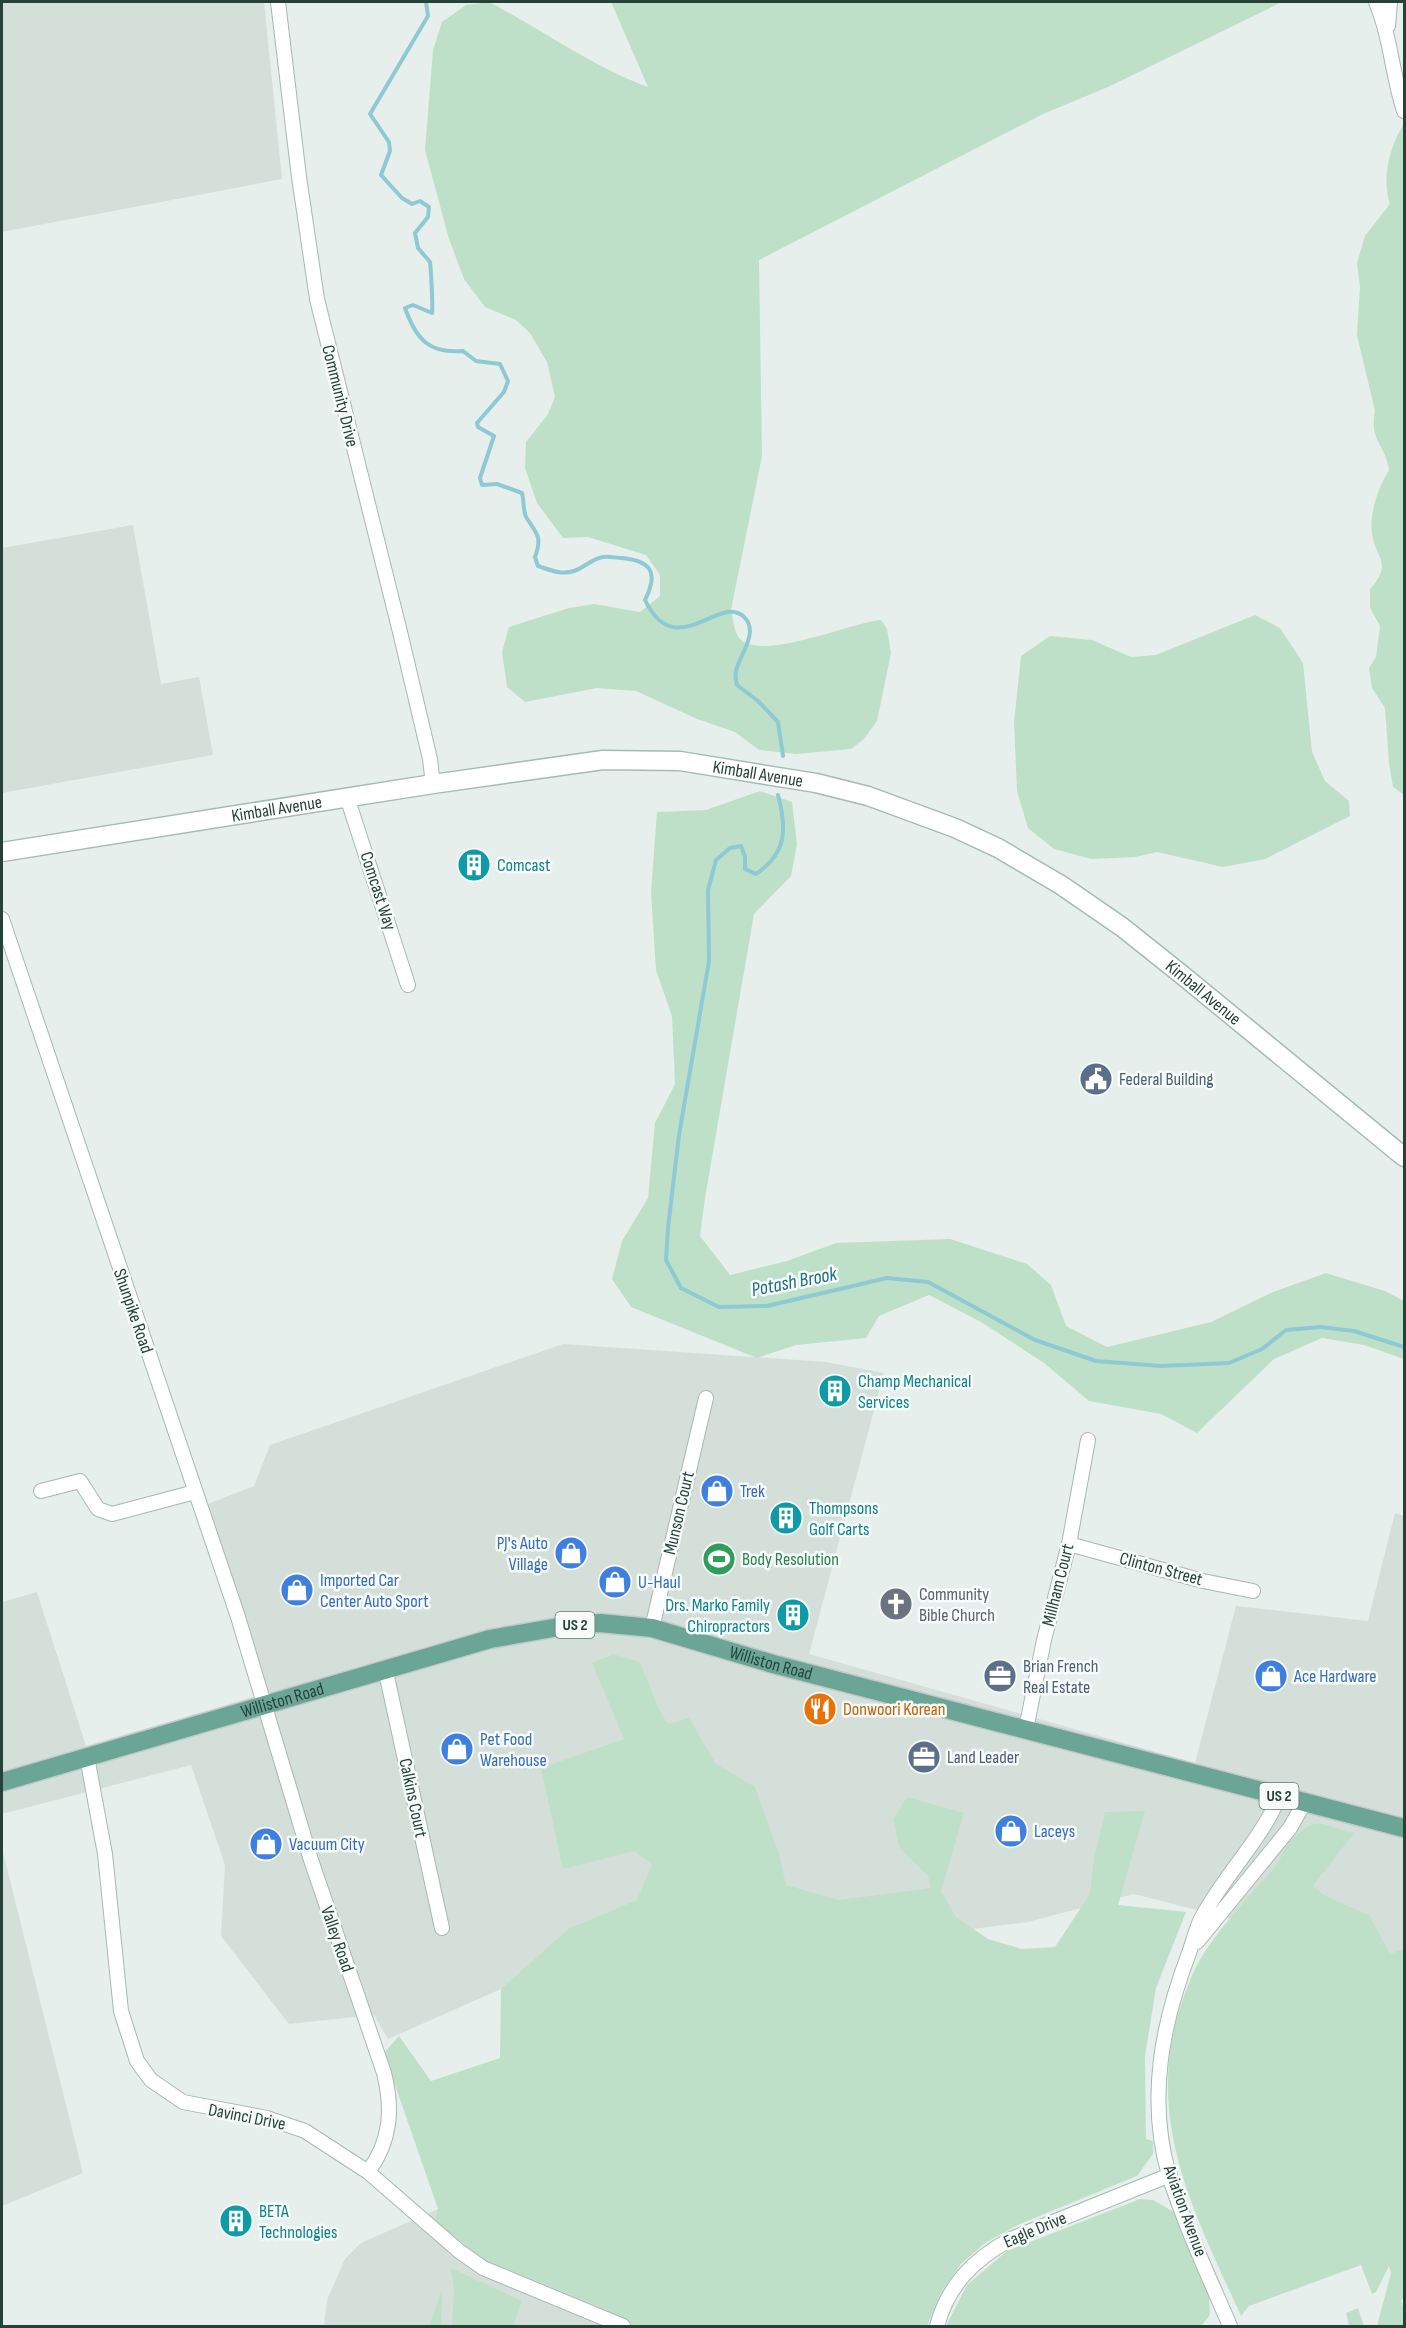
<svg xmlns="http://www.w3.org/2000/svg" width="1406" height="2328" font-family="'Sofia Sans Condensed',sans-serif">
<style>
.built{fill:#d4dfda}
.green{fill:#bfe0c8}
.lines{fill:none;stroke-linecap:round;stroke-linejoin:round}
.stream{stroke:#8ec9d4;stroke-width:4}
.minor-casing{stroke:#a8b8b2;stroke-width:16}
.secondary-casing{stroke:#a4bbb3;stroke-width:21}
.primary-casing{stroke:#c2cac8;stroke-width:21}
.minor{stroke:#fff;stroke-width:14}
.secondary{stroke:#fff;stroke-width:18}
.primary{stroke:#6aa596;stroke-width:18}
.labels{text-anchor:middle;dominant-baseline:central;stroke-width:5;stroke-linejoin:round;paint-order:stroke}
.shield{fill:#f7fbf9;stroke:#637a73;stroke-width:1.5}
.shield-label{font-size:16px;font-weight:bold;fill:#24423a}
.street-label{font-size:18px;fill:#24423a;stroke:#f7fbf9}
.culture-label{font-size:18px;fill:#0d838f;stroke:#f7fbf9;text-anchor:start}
.service-label{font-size:18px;fill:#4e5e75;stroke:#f7fbf9;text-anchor:start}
.shop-label{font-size:18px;fill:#366cbe;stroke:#f7fbf9;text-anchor:start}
.leisure-label{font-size:18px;fill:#27864d;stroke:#f7fbf9;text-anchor:start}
.worship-label{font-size:18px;fill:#5b616d;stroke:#f7fbf9;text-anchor:start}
.food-label{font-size:18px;fill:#c56008;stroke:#f7fbf9;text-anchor:start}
.water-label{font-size:20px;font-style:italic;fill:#1c6f80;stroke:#f7fbf9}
</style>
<rect width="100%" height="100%" fill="#e6efeb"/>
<path class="built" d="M2 2H264L282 179 2 232Z
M133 525 161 684 199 677 213 755 2 793V548Z
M563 1344 826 1362 884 1373 809 1654 1195 1763 1236 1606 1368 1621 1395 1513 1404 1516V1963L1134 1894 1028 1922 501 1989 388 2039 374 2015 289 2024 221 1936 225 1865 191 1765 2 1814V1602L37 1592 86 1746 257 1696 195 1509 254 1486 270 1445Z
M2 1848 83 2173 2 2206Z
M438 2209 719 2326H324L327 2300 345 2259 361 2243Z"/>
<path class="green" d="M489 2C543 30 591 66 648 87L611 2H1282L1108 87 1043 114 759 260 762 456 731 610C733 618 734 634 741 640 766 660 850 623 881 620L887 629 891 653 877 721 864 739 851 749 796 754 759 750 735 732 697 719 636 691 597 688 525 702 507 687 502 652 509 627 569 608 594 604 640 612 660 596V575L646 555 588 537 563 538 537 503 525 468 526 442 548 414 555 397 547 362 530 333 516 320 485 307 464 279 449 239 425 150 433 50 442 22 466 5Z
M1404 123V795L1393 787 1389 763 1385 708 1372 688 1369 668 1376 657 1380 626 1370 608V589C1394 562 1375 559 1372 533 1369 513 1379 486 1389 470 1386 445 1369 442 1375 411L1357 335 1360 287 1357 263 1365 236 1390 204C1381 177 1390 147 1404 123Z
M1255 615 1280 628 1303 663 1312 752 1325 781 1349 801 1350 816 1265 859 1223 867 1157 852 1135 857 1091 859 1054 849 1028 828 1017 791 1014 722 1021 656 1050 636 1092 640 1131 657 1156 655Z
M760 791 792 802 797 844 791 876 754 914 705 1198 700 1236 730 1275 787 1261 836 1243 950 1239 1027 1264 1051 1285 1066 1326 1107 1347 1211 1322 1273 1292 1326 1273 1385 1291 1404 1301V1359L1364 1345 1322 1338 1274 1359 1197 1433 1161 1414 1089 1401 1044 1363 981 1322 929 1295 879 1316 866 1338 796 1345 757 1358 631 1307 612 1279 622 1241 648 1198 655 1123 675 1084 672 1016 656 970 651 892 657 812 706 810Z
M613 1654 640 1662 659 1710 668 1724 689 1718 716 1764 755 1787 779 1854 786 1885 839 1900 931 1888 928 1876 900 1849 893 1819 907 1797 964 1813 941 1891 956 1917 988 1939 1022 1949 1055 1947 1090 1894 1094 1858 1105 1812 1145 1811 1118 1905 1186 1912 1156 1988 1145 2056 1146 2139 1153 2141V2154L1137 2176 1020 2224 985 2243 961 2264 942 2291 927 2326H636L596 2305 486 2261 435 2221 438 2209 384 2053 399 2036 431 2081 500 2058 501 1989 568 1929 637 1900 652 1864 634 1851 563 1869 541 1768 624 1739 592 1663Z
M1313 1824H1323L1354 1833 1313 1886 1324 1895 1370 1916 1390 1954 1404 1949V2298L1401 2300 1404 2310V2326H1377L1391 2273 1389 2266 1376 2292 1372 2294 1361 2265 1249 2306 1241 2316C1198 2220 1148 2130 1176 2021 1183 1997 1192 1971 1206 1950 1227 1919 1255 1891 1279 1862 1283 1847 1298 1830 1313 1824Z
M1140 2199 1153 2200 1174 2212 1209 2293 1210 2315 1201 2326H946L967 2285 1007 2251Z
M451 2268 522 2301 513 2326H452L454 2290Z
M442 2290 441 2326H429Z
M1358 2308 1364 2326H1349L1346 2313Z"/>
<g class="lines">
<path class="stream" d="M426 2 428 16 370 114 389 142 390 151 381 175 402 198 412 204 420 201 429 207 428 217 415 233 418 248 430 262C431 269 433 308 432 313L413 305 405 308C416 339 429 354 463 351L476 361 500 364 508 381 504 392 477 423 478 427 494 436 480 478 482 485 497 484 522 493C524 500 523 510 526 517 536 533 543 536 535 557L538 566C550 570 561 575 574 571 584 568 593 558 603 557 609 556 616 558 622 558 653 561 658 574 645 600 676 665 721 591 745 618 759 633 739 656 736 671 735 675 736 681 737 685L758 701 778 722 783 756
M778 795C787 829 787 853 756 874L745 869V857L741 846 730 848 716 860 708 890 709 961 679 1135 668 1228 666 1260 681 1288 719 1307 767 1306 887 1278 928 1282 1035 1340 1096 1361 1161 1366 1229 1363 1262 1349 1286 1330 1321 1327 1354 1331 1404 1347"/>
<defs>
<path id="minor" d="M278 2 299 177 317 299 400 632 430 759 433 784
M1376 2C1391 38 1392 74 1404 111
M1388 26 1390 2
M347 797 408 985
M2 919 238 1617 311 1860 384 2073C393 2109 391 2141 368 2172
M41 1491 80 1481 98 1509 112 1514 195 1492
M1069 1544 1203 1581 1253 1591
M652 1628 706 1398
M385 1668 442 1928
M1026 1729 1044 1640 1069 1544 1088 1440
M87 1757 105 1854 121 2011 137 2061 151 2080 183 2102 267 2118 305 2131 368 2172 459 2251 483 2268 623 2326
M1197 1942 1290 1828 1304 1803
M937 2326C948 2285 974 2259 1011 2239L1170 2175
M1230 2326C1209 2277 1185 2226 1169 2175 1147 2099 1162 2024 1189 1953 1193 1942 1196 1929 1201 1919 1224 1875 1260 1842 1279 1797"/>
<g id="secondary">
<path id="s1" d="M2 852 433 784 603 760 680 761 816 783 868 796 955 828 998 848 1061 885 1122 927 1181 974 1404 1157"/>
</g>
<g id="primary">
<path id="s2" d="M2 1782 490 1639 570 1625 600 1623 652 1628 773 1664 1404 1828"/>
</g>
</defs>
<use href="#minor" class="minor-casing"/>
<use href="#secondary" class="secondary-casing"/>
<use href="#primary" class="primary-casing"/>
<use href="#minor" class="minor"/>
<use href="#secondary" class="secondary"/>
<use href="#primary" class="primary"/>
</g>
<defs>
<symbol id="building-disc" viewBox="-11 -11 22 22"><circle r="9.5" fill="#0f9aa8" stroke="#f7fbf9"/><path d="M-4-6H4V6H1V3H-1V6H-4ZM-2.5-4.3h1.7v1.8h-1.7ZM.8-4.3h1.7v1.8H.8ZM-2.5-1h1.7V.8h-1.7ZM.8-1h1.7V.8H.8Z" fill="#fff"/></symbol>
<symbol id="civic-disc" viewBox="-11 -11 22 22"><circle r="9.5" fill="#5c6f8a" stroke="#f7fbf9"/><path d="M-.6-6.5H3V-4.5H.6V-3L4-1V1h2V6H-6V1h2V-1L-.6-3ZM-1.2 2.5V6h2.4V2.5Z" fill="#fff"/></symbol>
<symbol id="shop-disc" viewBox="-11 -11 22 22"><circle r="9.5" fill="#3f7fe0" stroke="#f7fbf9"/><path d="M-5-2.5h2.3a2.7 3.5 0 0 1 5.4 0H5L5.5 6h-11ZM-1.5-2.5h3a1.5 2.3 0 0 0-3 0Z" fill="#fff"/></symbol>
<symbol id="stadium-disc" viewBox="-11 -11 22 22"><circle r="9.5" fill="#2e9e5b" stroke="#f7fbf9"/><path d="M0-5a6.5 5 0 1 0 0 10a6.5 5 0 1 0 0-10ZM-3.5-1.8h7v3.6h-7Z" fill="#fff"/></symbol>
<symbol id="church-disc" viewBox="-11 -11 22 22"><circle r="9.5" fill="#6b7280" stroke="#f7fbf9"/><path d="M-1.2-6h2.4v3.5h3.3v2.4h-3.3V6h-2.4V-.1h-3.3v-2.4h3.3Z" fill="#fff"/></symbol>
<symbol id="office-disc" viewBox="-11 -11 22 22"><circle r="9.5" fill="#5c6f8a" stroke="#f7fbf9"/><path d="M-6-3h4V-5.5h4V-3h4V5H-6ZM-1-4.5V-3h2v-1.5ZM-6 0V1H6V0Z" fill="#fff"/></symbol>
<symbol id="restaurant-disc" viewBox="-11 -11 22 22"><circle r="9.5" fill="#e8710a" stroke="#f7fbf9"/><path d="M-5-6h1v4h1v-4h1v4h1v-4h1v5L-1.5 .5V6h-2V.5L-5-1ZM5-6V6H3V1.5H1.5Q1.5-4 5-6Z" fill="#fff"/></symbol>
</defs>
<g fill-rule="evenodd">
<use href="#building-disc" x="455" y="846" width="38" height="38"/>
<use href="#civic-disc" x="1077" y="1060" width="38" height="38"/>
<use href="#building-disc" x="816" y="1372" width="38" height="38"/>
<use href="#shop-disc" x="698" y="1472" width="38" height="38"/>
<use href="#building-disc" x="767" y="1499" width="38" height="38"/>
<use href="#shop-disc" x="552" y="1534" width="38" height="38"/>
<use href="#stadium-disc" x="700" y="1540" width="38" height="38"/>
<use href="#shop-disc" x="596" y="1563" width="38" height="38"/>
<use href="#shop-disc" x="278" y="1571" width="38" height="38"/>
<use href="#church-disc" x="877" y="1585" width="38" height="38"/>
<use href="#building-disc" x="774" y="1596" width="38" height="38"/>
<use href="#office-disc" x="981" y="1657" width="38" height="38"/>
<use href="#shop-disc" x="1252" y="1657" width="38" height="38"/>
<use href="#restaurant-disc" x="801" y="1690" width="38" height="38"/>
<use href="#shop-disc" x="438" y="1730" width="38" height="38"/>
<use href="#office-disc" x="905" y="1738" width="38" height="38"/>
<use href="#shop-disc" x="992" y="1812" width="38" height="38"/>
<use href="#shop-disc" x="247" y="1825" width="38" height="38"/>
<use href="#building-disc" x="217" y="2202" width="38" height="38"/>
</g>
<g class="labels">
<g class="shield">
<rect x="555.5" y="1612" width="39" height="26" rx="4.5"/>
<rect x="1259.5" y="1783" width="39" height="26" rx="4.5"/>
</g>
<g class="shield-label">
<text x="575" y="1625">US 2</text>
<text x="1279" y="1796">US 2</text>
</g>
<g class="street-label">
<text transform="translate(340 396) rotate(76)">Community Drive</text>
<text stroke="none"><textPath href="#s1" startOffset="764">Kimball Avenue</textPath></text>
<text stroke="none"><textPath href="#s1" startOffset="278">Kimball Avenue</textPath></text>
<text transform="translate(378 891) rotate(72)">Comcast Way</text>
<text stroke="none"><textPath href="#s1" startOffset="1268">Kimball Avenue</textPath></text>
<text transform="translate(133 1311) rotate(71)">Shunpike Road</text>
<text transform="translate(679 1513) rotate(-77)">Munson Court</text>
<text transform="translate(1161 1569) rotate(15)">Clinton Street</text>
<text transform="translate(1058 1585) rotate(-76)">Millham Court</text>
<text stroke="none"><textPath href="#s2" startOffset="796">Williston Road</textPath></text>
<text stroke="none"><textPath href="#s2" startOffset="292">Williston Road</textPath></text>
<text transform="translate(413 1798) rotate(78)">Calkins Court</text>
<text transform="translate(337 1939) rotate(71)">Valley Road</text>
<text transform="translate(247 2117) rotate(11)">Davinci Drive</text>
<text transform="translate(1185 2211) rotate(70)">Aviation Avenue</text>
<text transform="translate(1035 2230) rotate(-23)">Eagle Drive</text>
</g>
<g class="culture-label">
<text x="497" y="865">Comcast</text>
<text x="858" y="1381">Champ Mechanical<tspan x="858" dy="21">Services</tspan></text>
<text x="809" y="1508">Thompsons<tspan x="809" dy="21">Golf Carts</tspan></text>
<text x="770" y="1605" text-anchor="end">Drs. Marko Family<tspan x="770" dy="21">Chiropractors</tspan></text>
<text x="259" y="2211">BETA<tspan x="259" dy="21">Technologies</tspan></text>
</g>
<g class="service-label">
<text x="1119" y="1079">Federal Building</text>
<text x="1023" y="1666">Brian French<tspan x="1023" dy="21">Real Estate</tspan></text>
<text x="947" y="1757">Land Leader</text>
</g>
<g class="shop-label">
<text x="740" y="1491">Trek</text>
<text x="548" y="1543" text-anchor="end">PJ's Auto<tspan x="548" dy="21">Village</tspan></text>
<text x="320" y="1580">Imported Car<tspan x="320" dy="21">Center Auto Sport</tspan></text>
<text x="638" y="1582">U-Haul</text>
<text x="1294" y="1676">Ace Hardware</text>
<text x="480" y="1739">Pet Food<tspan x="480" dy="21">Warehouse</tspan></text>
<text x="1034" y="1831">Laceys</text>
<text x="289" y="1844">Vacuum City</text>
</g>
<g class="leisure-label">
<text x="742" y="1559">Body Resolution</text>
</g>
<g class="worship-label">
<text x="919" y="1594">Community<tspan x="919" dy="21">Bible Church</tspan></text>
</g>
<g class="food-label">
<text x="843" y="1709">Donwoori Korean</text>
</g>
<g class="water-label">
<text transform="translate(794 1282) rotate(-11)">Potash Brook</text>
</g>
</g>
<rect width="1406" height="2328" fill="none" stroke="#24423a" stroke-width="6"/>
</svg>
